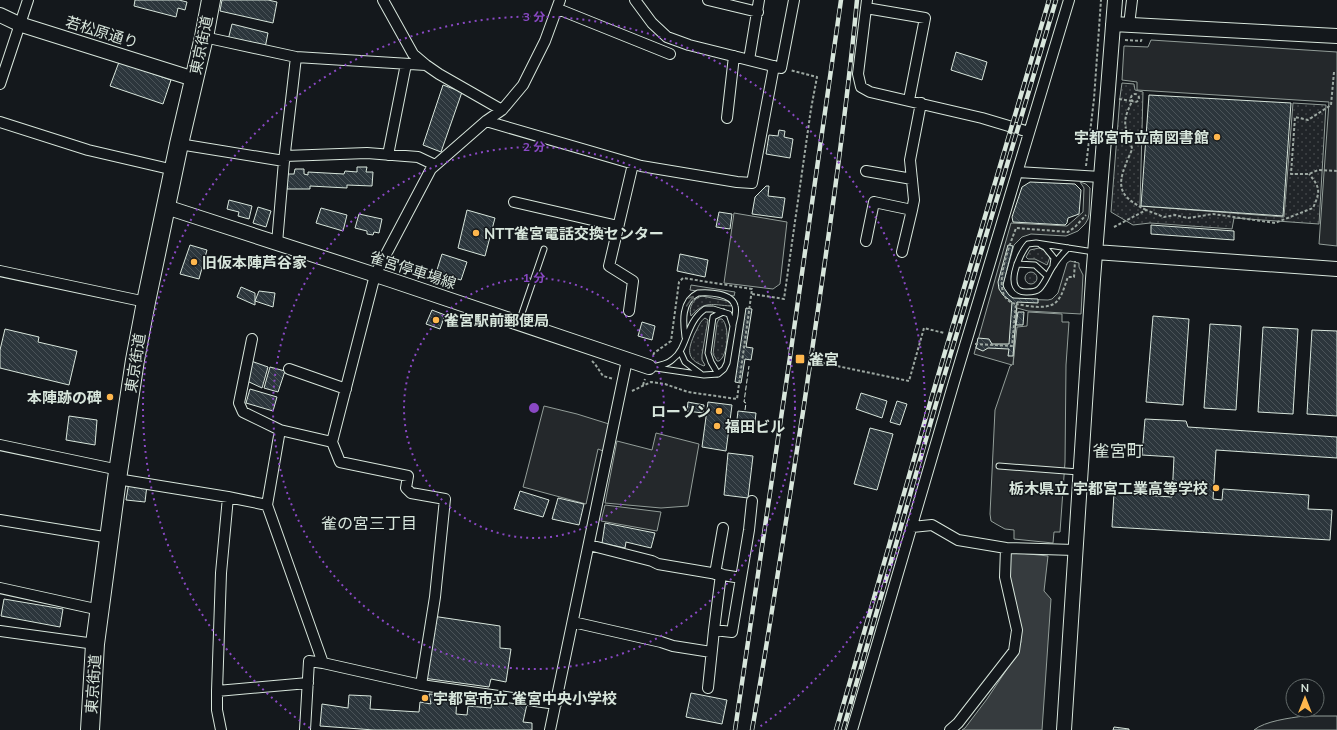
<svg xmlns="http://www.w3.org/2000/svg" width="1337" height="730" font-family="Mulish,'Noto Sans JP',sans-serif">
<style>
.grass{fill:url(#grass-dots);stroke:#939e99}
.garden{fill:#202428;stroke:#939e99}
.parking{fill:#24282b;stroke:#939e99}
.water{fill:#363b3e;stroke:#939e99}
.building{fill:url(#building-back-hatch);stroke:#d8e6dc}
.lines{fill:none;stroke-linecap:round;stroke-linejoin:round}
.lane-casing{stroke:#d8e6dc;stroke-width:7}
.street-casing{stroke:#d8e6dc;stroke-width:12}
.secondary-casing{stroke:#d8e6dc;stroke-width:16}
.highway-casing{stroke:#d8e6dc;stroke-width:20}
.path{stroke:#9da8a2;stroke-width:2;stroke-dasharray:3 2;stroke-linecap:butt}
.lane{stroke:#14181c;stroke-width:5}
.street{stroke:#14181c;stroke-width:10}
.secondary{stroke:#14181c;stroke-width:14}
.highway{stroke:#14181c;stroke-width:18}
.rail-casing{stroke:#d8e6dc;stroke-width:4.5}
.rail{stroke:#14181c;stroke-width:3;stroke-dasharray:9;stroke-linecap:butt}
.fence{stroke:#d8e6dc;stroke-width:1;stroke-dasharray:5 2;stroke-linecap:butt}
.oneway{stroke:#59605f}
.ring{fill:none;stroke:#8948c3;stroke-width:2;stroke-dasharray:2 4}
.poi-dot{fill:#ffb74d;stroke:#14181c;stroke-width:1.5}
.labels{text-anchor:middle;dominant-baseline:central;stroke-width:3;stroke-linejoin:round;paint-order:stroke}
.street-label{font-size:15px;fill:#d8e6dc;stroke:#14181c}
.poi-label{font-size:15px;font-weight:bold;fill:#d8e6dc;stroke:#14181c;text-anchor:start}
.neighbourhood-label{font-size:16px;fill:#d8e6dc;stroke:#14181c}
.quarter-label{font-size:17px;fill:#d8e6dc;stroke:#14181c}
.centre{fill:#8948c3;stroke:#14181c;stroke-width:2}
.ring-label{font-size:12px;text-anchor:middle;font-weight:bold;fill:#8948c3;stroke:#14181c;stroke-width:3;stroke-linejoin:round;paint-order:stroke}
</style>
<defs>
<pattern id="grass-dots" width="8" height="8" patternUnits="userSpaceOnUse"><rect width="8" height="8" fill="#202428"/><path d="M2 2h.1M6 6h.1" fill="none" stroke="#404447" stroke-width="1.8" stroke-linecap="round"/></pattern>
<pattern id="building-back-hatch" width="6" height="6" patternUnits="userSpaceOnUse"><rect width="6" height="6" fill="#2c363c"/><path d="M-1 5l2 2M0 0l6 6M5-1l2 2" fill="none" stroke="#4a5358"/></pattern>
</defs>
<rect width="100%" height="100%" fill="#14181c"/>
<path class="grass" d="M1122 83 1134 84 1135 90 1143 92 1140 206 1284 217 1293 103 1326 105 1319 224 1234 218 1232 229 1150 223 1133 225 1111 212 1120 97Z
M1039 248 1046 250 1050 257 1047 265 1035 259H1028L1026 257 1030 250Z
M1025 278a6 6 0 1 1 12 0a6 6 0 1 1-12 0Z
M702 296 728 301 732 305 731 306C712 305 705 300 691 316 688 307 694 298 702 296Z
M705 318 708 320 702 355V360L705 365 704 366C685 359 688 349 695 333 698 328 700 321 705 318Z
M719 319H722C730 326 728 356 719 361H717L713 354 717 323Z"/>
<path class="garden" d="M1304 716H1337V730H1254C1265 721 1290 718 1304 716Z"/>
<path class="parking" d="M1151 40 1337 52V246L1319 244 1329 102 1137 90V82L1122 80 1124 46 1148 47Z
M1080 182 1086 184 1090 188 1089 214 1088 219 1085 224 1078 231 1066 236 1031 234 1022 237 1014 245 1003 284 1004 288 1008 295 1015 299 1048 300 1052 299 1058 293 1067 263 1070 261 1079 263V267L1083 275 1081 314 1028 311 1017 308 1013 365 1017 327 1027 326 1028 312 1062 314V322H1069L1066 365 1065 462 1060 532H1054L1053 543 1014 539V530L1005 529 996 524 991 521 990 514 995 410 1010 366 1012 365 974 354 1011 223 1067 226 1083 212 1084 188Z
M734 213 787 222 780 284 773 289 724 283Z
M691 285 735 292 734 296 690 290Z
M544 406 577 414 609 424 603 451 598 449 586 504 523 487Z
M656 433 699 444 688 506 661 508 605 503 617 441 652 450Z
M605 505 661 512 657 531 601 521Z"/>
<path class="water" d="M1010 552 1048 556 1044 591 1051 599 1042 730H962L965 728 987 699 1011 663 1021 642 1017 611 1009 578Z"/>
<path class="building" d="M135 0H179L187 2 185 10 178 8 176 17 134 6Z
M222 0H268L277 2 273 23 220 11Z
M232 24 268 33 265 48 228 40Z
M956 52 987 62 982 80 951 70Z
M119 62 171 80 163 104 110 86Z
M443 85 462 92 441 152 423 145Z
M1149 95 1291 103 1283 216 1141 206Z
M779 130 785 131 784 137 793 139 790 158 766 154 769 135 778 136Z
M357 167H367L366 172H373L372 186 347 185V188L310 186V189H287V174H294L295 169H304V174L308 175V172L344 174 345 171 357 172Z
M1030 182 1075 184 1081 190 1079 214 1068 218 1067 223 1065 225 1013 222 1012 217 1022 187Z
M766 186H769L768 196 785 198 782 218 752 214 755 197Z
M229 200 252 206 249 219 238 216 239 212 227 209Z
M258 207 271 211 266 227 253 223Z
M321 208 347 215 343 231 316 223Z
M467 210 495 218 485 256 458 248Z
M719 212 732 214 730 229 716 227Z
M359 214 382 219 379 233 374 232 373 235 367 234V231L355 228Z
M1151 225 1234 231V240L1151 234Z
M190 245 207 250 199 279 180 274Z
M1008 245 1013 246 1003 285 1004 288 1009 295 1013 298 1038 299V303L1017 302 1013 356H1008L1009 349 988 348 983 351 976 348 978 338 989 339 992 344H1009L1012 302 1003 295 999 289 998 282Z
M442 254 467 262 461 280 436 273Z
M680 254 708 260 705 277 677 271Z
M241 287 255 293V305L237 297Z
M259 291 275 293 273 307 255 301Z
M746 308 752 309 746 347 753 348 751 360 745 359 741 383 735 382Z
M432 310 445 315 440 329 426 324Z
M1018 312H1024L1023 325H1016Z
M1153 316 1189 319 1183 405 1146 402Z
M642 322 655 326 652 340 638 336Z
M1210 324 1241 326 1236 410 1204 408Z
M1263 327 1298 329 1293 414 1258 412Z
M5 329 39 337 38 342 77 351 69 385 0 368V350Z
M1312 330 1337 331V416L1307 414Z
M251 361 268 367 262 388 247 381Z
M270 367 285 371 278 392 264 388Z
M250 389 277 397 273 411 246 403Z
M861 393 887 401 882 418 856 409Z
M897 401 907 404 900 425 890 422Z
M688 402 704 405 703 413 687 411Z
M708 402 732 405 726 451 702 447Z
M738 411 756 413 754 430 736 428Z
M69 416 97 420 95 445 66 440Z
M1145 419 1186 421 1188 427 1337 437V458L1216 450 1213 499 1222 500 1223 489 1309 495 1308 509 1332 510 1330 540 1112 527 1114 493 1172 497 1174 457 1142 455Z
M870 428 893 434 877 490 854 484Z
M728 453 753 456 748 498 724 495Z
M129 482 147 485 145 502 126 500Z
M520 491 549 500 543 517 514 509Z
M558 498 584 504 579 525 552 519Z
M605 523 655 533 651 548 626 542 625 548 602 543Z
M4 599 63 609 60 627 1 616Z
M432 616 500 626V648L511 649 506 682 491 679 489 687 423 678Z
M691 693 727 700 722 724 686 717Z
M429 694 457 696 456 714 467 715 468 706 491 708 492 700 527 704 523 722 532 723V730H374L320 726 322 704 348 708 349 695 371 696 370 709 419 712 420 702 431 704Z
M1114 727 1129 729V730H1113Z"/>
<g class="lines">
<defs>
<path id="lane" d="M1041 245 1045 247 1054 258 1053 265
M1068 248C1063 253 1058 258 1054 265 1049 271 1045 284 1039 289 1036 292 1031 292 1027 292 1002 293 1019 254 1028 244L1036 243 1094 252
M1017 264 1035 265 1047 276
M705 309H713L729 314 733 326 727 363 724 369 718 374 704 375 649 367C657 366 667 365 673 359 688 348 685 323 705 309Z
M519 322 544 249
M685 337C683 322 681 301 698 293 709 292 732 293 735 306 737 311 734 320 733 325
M680 351 685 362 701 374
M718 374 711 362 708 353 713 317 723 312
M999 466 1079 472"/>
<path id="street" d="M383 0 413 54 426 65 439 74 502 110
M635 0 652 23 667 37 689 45 781 68 794 0
M708 0 758 12
M867 0 858 74 861 87 870 92 982 118 1029 132
M866 8 925 18 909 100
M558 9 670 54
M1129 25 1132 0
M204 37 296 57 426 65
M749 60 759 0
M0 84 28 0
M727 118 734 56
M486 121 641 166 737 182 752 183 774 66
M0 122 88 150 174 170
M179 144 284 161
M388 155 406 64
M285 156 367 153 418 157 435 165
M866 171 912 179
M1017 172 1101 177
M514 202 618 226
M866 241 874 202 912 210 914 200 910 160 921 103
M277 243 284 161 296 57
M902 252 912 210
M0 271 146 302
M629 311 633 281 609 266 633 164
M252 339 239 403 243 412 280 430
M289 369 346 389
M332 442 340 462 408 476 406 488 411 493 445 499 435 597 421 685
M0 445 119 470
M117 479 228 497 267 505
M0 520 110 538
M912 527 932 525 958 540 1006 548
M589 545 652 561 658 564 741 578
M715 574 723 528
M0 588 100 610
M573 622 661 642 673 646 711 652
M714 630 732 632 749 530 752 501
M0 631 95 644
M323 663 421 685 556 704
M708 688 714 630 721 574
M217 691 308 683
M221 730 217 710V691L221 573 228 497
M305 730 309 661 323 663 267 505 280 430 332 442 375 275 431 169 486 121 502 110 523 85 545 41 560 0
M550 730 627 360
M852 730 954 382 1069 0
M950 730 958 723 1014 651 1017 630 1005 577 1006 548 1075 550"/>
<path id="secondary" d="M0 15 19 24 194 79
M1113 24 1337 36
M166 207 391 280 649 367
M1095 252 1337 269
M1064 730 1093 279 1115 0"/>
<path id="highway" d="M90 730 95 644 117 479 135 360 146 302 179 144 204 37 211 0"/>
</defs>
<use href="#lane" class="lane-casing"/>
<use href="#street" class="street-casing"/>
<use href="#secondary" class="secondary-casing"/>
<use href="#highway" class="highway-casing"/>
<path class="path" d="M1125 40 1141 41 1142 38
M1334 72 1331 105 1308 120 1295 117 1291 174H1309L1318 170 1337 171
M1131 98a4 4 0 1 1 8 0a4 4 0 1 1-8 0Z
M1119 99 1132 101C1125 117 1123 120 1128 137 1128 141 1132 145 1132 149 1131 153 1127 160 1126 164 1115 190 1123 198 1146 210
M1086 166 1094 99 1101 0
M1114 227 1146 210 1164 217 1175 215 1188 218 1213 214 1275 223 1313 208C1320 192 1321 188 1309 174
M752 294 784 299 811 109 817 77 790 70
M1016 304C1028 306 1050 311 1058 300 1063 294 1065 284 1068 277H1074L1075 261
M975 344 1012 346 1016 304C987 298 1010 245 1016 228L1068 232 1075 227 1086 215
M592 361 595 364 603 376 614 379
M813 361 909 381 924 328 944 333
M643 385 645 379
M632 391 651 382 665 384 688 392 737 399 752 289 683 278 679 282 671 341 654 353 653 356"/>
<use href="#lane" class="lane"/>
<use href="#street" class="street"/>
<use href="#secondary" class="secondary"/>
<use href="#highway" class="highway"/>
<defs>
<path id="rail" d="M735 730 790 357 841 0
M752 730C771 624 786 518 803 412 823 275 844 138 857 0
M836 730 932 396 1049 0
M843 730 938 397 1056 0"/>
</defs>
<use href="#rail" class="rail-casing"/>
<use href="#rail" class="rail"/>
<path class="fence" d="M745 410 746 403 744 402 749 366"/>
</g>
<defs><path id="oneway-shaft" d="M-6 0H5M1.5-3L5.5 0L1.5 3" fill="none" stroke-width="1.6" stroke-linecap="round" stroke-linejoin="round"/></defs>
<use class="oneway" href="#oneway-shaft" transform="translate(690 301) rotate(-55)"/>
<g class="ring">
<circle cx="534" cy="408" r="130"/>
<circle cx="534" cy="408" r="261"/>
<path d="M310 728A391 391 0 1 1 758 728"/>
</g>
<g class="poi-dot">
<circle cx="1217" cy="137" r="4"/>
<circle cx="476" cy="233" r="4"/>
<circle cx="194" cy="262" r="4"/>
<circle cx="436" cy="320" r="4"/>
<rect x="795" y="354" width="10" height="10" rx="2"/>
<circle cx="110" cy="397" r="4"/>
<circle cx="719" cy="411" r="4"/>
<circle cx="717" cy="426" r="4"/>
<circle cx="1216" cy="488" r="4"/>
<circle cx="425" cy="698" r="4"/>
</g>
<g class="labels">
<g class="street-label">
<text transform="translate(102 32) rotate(17)">若松原通り</text>
<text transform="translate(201 45) rotate(-78)">東京街道</text>
<text transform="translate(413 270) rotate(18)">雀宮停車場線</text>
<text transform="translate(135 363) rotate(-81)">東京街道</text>
<text transform="translate(93 684) rotate(-86)">東京街道</text>
</g>
<g class="poi-label">
<text x="1209" y="137" text-anchor="end">宇都宮市立南図書館</text>
<text x="484" y="233">NTT雀宮電話交換センター</text>
<text x="202" y="262">旧仮本陣芦谷家</text>
<text x="444" y="320">雀宮駅前郵便局</text>
<text x="809" y="359">雀宮</text>
<text x="102" y="397" text-anchor="end">本陣跡の碑</text>
<text x="711" y="411" text-anchor="end">ローソン</text>
<text x="725" y="426">福田ビル</text>
<text x="1208" y="488" text-anchor="end">栃木県立 宇都宮工業高等学校</text>
<text x="433" y="698">宇都宮市立 雀宮中央小学校</text>
</g>
<g class="neighbourhood-label">
<text x="369" y="523">雀の宮三丁目</text>
</g>
<g class="quarter-label">
<text x="1118" y="450">雀宮町</text>
</g>
</g>
<circle cx="534" cy="408" r="6" class="centre"/>
<g class="ring-label">
<text x="534" y="21">3 分</text>
<text x="534" y="151">2 分</text>
<text x="534" y="282">1 分</text>
</g>
<g transform="translate(1305 698)"><circle r="19" fill="#14181c" stroke="#626a69"/>
<path d="M0-3L7 15L0 10L-7 15Z" fill="#ffb74d"/>
<text y="-6" font-size="11" font-weight="bold" text-anchor="middle" fill="#d8e6dc">N</text>
</g>
</svg>
